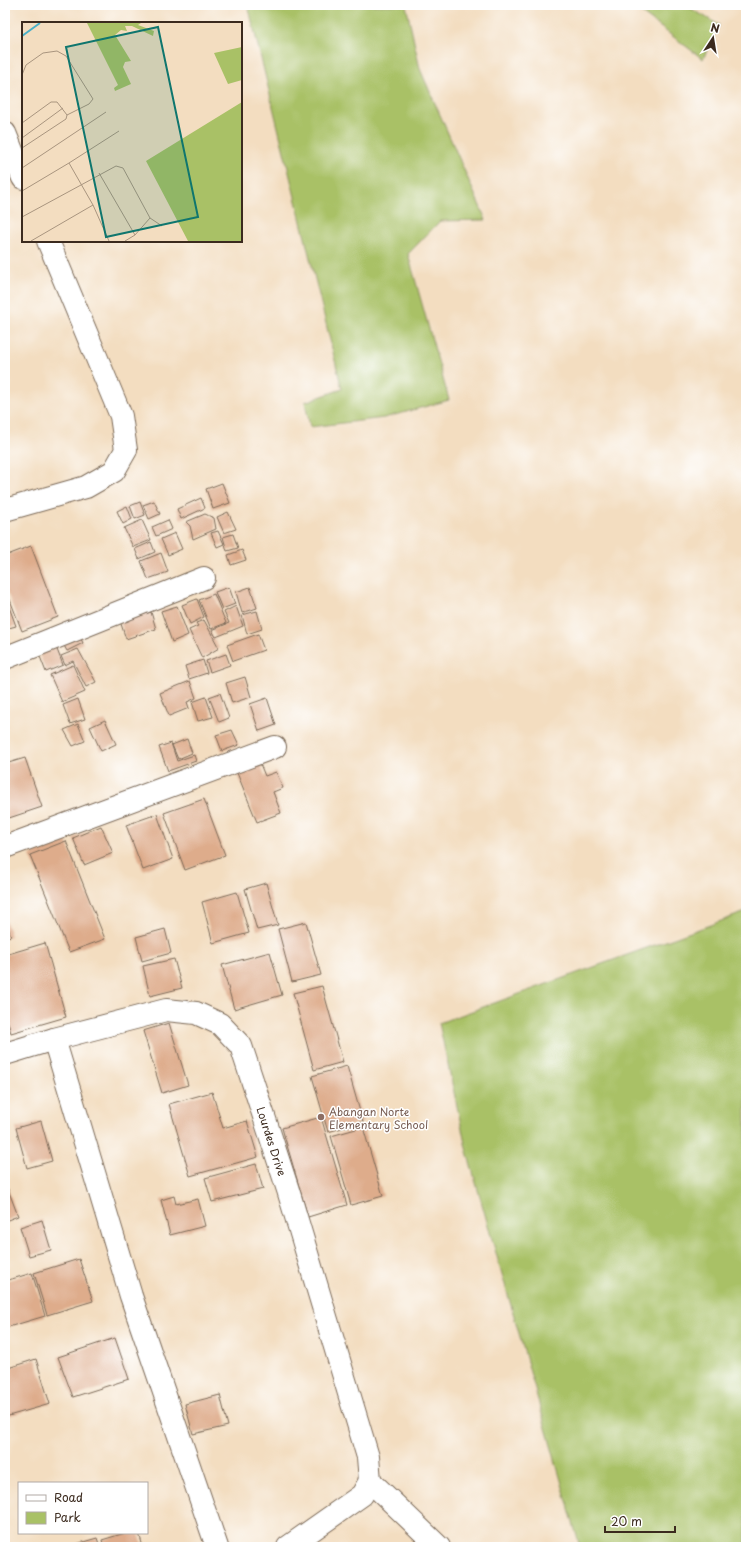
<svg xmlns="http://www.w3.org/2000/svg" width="751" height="1552" font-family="'Playpen Sans',sans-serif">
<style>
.green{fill:#a9c166;stroke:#727642}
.building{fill:#deac8b}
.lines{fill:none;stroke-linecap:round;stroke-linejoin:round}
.minor-casing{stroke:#7b6957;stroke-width:24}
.minor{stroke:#fff;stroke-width:22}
.education-dot{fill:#8d6e63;stroke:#fff;stroke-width:1.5}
.labels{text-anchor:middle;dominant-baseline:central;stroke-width:3;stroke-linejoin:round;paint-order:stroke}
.education-label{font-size:11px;fill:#785e54;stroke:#fff;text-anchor:start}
.street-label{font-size:11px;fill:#3b2a1e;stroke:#fff}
.inset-river{fill:none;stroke:#49b0c8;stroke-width:2}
.inset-road{fill:none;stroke:#a9957f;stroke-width:1}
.view{fill:#0f766e;fill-opacity:0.15;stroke:#0f766e;stroke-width:2}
.inset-edge{fill:none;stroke:#3b2a1e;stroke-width:2}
</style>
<rect width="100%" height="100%" fill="#fff"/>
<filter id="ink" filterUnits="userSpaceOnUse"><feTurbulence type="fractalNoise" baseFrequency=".025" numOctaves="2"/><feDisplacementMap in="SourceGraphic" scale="8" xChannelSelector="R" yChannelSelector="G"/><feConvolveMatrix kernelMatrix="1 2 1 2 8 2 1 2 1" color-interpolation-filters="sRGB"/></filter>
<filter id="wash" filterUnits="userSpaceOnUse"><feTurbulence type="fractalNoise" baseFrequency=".012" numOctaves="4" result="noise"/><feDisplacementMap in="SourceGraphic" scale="16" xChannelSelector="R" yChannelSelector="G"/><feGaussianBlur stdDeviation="0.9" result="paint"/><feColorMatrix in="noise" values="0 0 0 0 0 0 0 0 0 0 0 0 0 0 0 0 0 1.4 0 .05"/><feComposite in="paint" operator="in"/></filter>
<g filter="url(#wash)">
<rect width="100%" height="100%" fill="#f3ddc0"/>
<path class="green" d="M248 5H406L420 69 486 220 440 221 408 254 449 400 384 418 310 427 305 402 342 389Z
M631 5H685L719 25 703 59Z
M746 912V1547H580L466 1148 439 1023Z"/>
<g id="blocks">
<path class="building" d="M222 483 230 503 213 509 206 489Z
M201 498 205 508 181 519 177 509Z
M154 501 160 514 149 519 143 505Z
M140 502 145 515 135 519 130 506Z
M127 506 132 519 123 524 117 511Z
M228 512 236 529 224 533 217 517Z
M205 514 214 518 216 529 193 539 190 526 186 522Z
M142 520 151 540 133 547 124 528Z
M168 520 172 529 156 536 152 527Z
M218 531 224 544 217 547 211 533Z
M175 533 182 549 168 555 161 539Z
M233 534 238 548 227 551 223 537Z
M151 542 155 552 139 559 135 549Z
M31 546 58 617 22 631 5 587V556Z
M242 550 246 560 231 565 228 555Z
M161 553 168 572 148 579 141 561Z
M229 587 235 604 222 609 215 592Z
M250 587 257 608 242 613 236 592Z
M214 594 226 623 211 629 199 600Z
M5 596 16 626 5 629Z
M197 599 204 617 190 624 182 605Z
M177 606 188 635 172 642 161 611Z
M236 606 243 626 216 637 212 630 229 623 224 612Z
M257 611 262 629 247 634 242 615Z
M151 612 156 629 126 639 120 621Z
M204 620 219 648 202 658 189 630 198 626 196 623Z
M258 634 264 650 233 661 227 645Z
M79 635 83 643 67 651 62 642Z
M56 647 63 665 46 672 39 654Z
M78 649 96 682 86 687 73 661 65 665 61 656Z
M226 654 230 665 210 672 206 661Z
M203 660 207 673 189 679 185 666Z
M73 665 85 692 62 702 50 675Z
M245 677 251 697 232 703 226 683Z
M190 681 196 698 187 702 189 708 169 716 160 693Z
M220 693 229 718 219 722 209 697Z
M206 697 213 717 198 721 192 702Z
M267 698 276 725 259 731 250 704Z
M78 699 85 719 70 724 63 705Z
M105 720 116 744 101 751 90 727Z
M78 724 85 741 73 746 64 730Z
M232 730 239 745 222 751 216 735Z
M187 739 192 753 178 759 172 745Z
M171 743 177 761 194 755 196 761 168 771 159 747Z
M25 758 42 807 6 819 5 764Z
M258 759 265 776 276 772 283 788 273 792 281 813 257 822 235 768Z
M204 799 225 855 185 870 164 813Z
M157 814 173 859 143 870 126 825Z
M101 826 113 853 84 865 73 838Z
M66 841 105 939 69 952 30 855Z
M266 883 278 925 257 930 245 889Z
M237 892 249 933 213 943 202 902Z
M5 919 11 936 5 938Z
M306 922 321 975 292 982 278 929Z
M165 929 171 953 142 961 136 937Z
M45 943 66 1017 11 1033 5 1013V955Z
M270 952 282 995 234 1009 222 965Z
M174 959 182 988 150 996 143 966Z
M322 986 343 1062 314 1070 293 993Z
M169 1023 188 1085 162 1093 143 1031Z
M347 1066 363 1122 328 1132 312 1076Z
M212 1092 223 1128 247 1121 258 1157 190 1176 169 1104Z
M321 1117 347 1205 308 1217 282 1128Z
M41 1121 52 1161 27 1168 16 1128Z
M363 1127 383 1196 351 1205 331 1136Z
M256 1164 263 1189 212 1202 205 1178Z
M5 1184H6L18 1216 5 1221Z
M174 1196 176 1204 198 1199 205 1226 170 1235 161 1200Z
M42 1220 51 1250 29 1256 20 1227Z
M79 1259 93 1301 47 1315 34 1273Z
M32 1273 45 1316 5 1328V1281Z
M115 1338 129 1379 73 1397 58 1357Z
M36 1359 50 1404 5 1417V1369Z
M220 1395 228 1426 193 1434 185 1404Z
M125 1533H139L143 1547H104L102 1540Z
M97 1538 100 1547H66Z"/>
</g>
</g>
<g filter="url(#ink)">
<use href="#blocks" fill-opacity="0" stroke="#7b6957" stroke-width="1"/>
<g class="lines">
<defs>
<g id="minor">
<path d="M5 133 23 178"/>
<path d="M5 510 86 487 114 471 126 450 121 416 48 241"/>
<path d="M5 658 204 578"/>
<path d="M5 847 275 747"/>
<path d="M54 1039 131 1296 217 1547"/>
<path id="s1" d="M5 1054 54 1039 166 1010 196 1013 220 1024 241 1046 288 1190 368 1457 370 1481"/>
<path d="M370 1481 439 1547"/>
<path d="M288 1547 362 1495 370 1481"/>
</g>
</defs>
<use href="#minor" class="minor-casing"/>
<use href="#minor" class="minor"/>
</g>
</g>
<circle class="education-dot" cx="321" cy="1117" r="4"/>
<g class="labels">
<g class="education-label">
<text x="329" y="1111">Abangan Norte<tspan x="329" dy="13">Elementary School</tspan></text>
</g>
<g class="street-label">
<text stroke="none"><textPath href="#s1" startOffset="354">Lourdes Drive</textPath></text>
</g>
</g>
<g transform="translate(22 22)">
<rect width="220" height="220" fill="#f3ddc0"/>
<path d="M65 1H119L116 3 132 9 131 14 110 4H103L105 9 99 8 93 13 109 39 103 40 101 45 109 62 93 69 92 66 96 63ZM220 25V58L206 62 192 31ZM220 80V219H166L124 139Z" fill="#a9c166"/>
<path class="inset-river" d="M0 14 18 1"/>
<path class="inset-road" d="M0 53 4 43 21 31 35 29 44 34 71 77 67 82 45 93M0 101 29 80H35L45 93 44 97 0 126M0 116 41 86M47 141 97 109M0 146 84 90M77 151 113 213M0 169 47 141 71 183M0 195 94 144 101 146 128 196M128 196 140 204M9 219 71 183 87 219M103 219 113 213 128 196"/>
<path class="view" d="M136 5 176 195 84 215 44 25Z"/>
<rect width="220" height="220" class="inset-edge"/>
</g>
<rect width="751" height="1552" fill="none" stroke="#fff" stroke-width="20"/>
<rect x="18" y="1482" width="130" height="52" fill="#ffffff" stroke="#b1aaa5"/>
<rect x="26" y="1495" width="20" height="6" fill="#ffffff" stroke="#b1aaa5"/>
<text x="54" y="1502" font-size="12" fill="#3b2a1e">Road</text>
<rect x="26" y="1512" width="20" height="12" fill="#a9c166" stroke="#b1aaa5"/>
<text x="54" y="1522" font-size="12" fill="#3b2a1e">Park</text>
<g transform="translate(713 38) rotate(12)" stroke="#ffffff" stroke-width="3" paint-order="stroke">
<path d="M0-3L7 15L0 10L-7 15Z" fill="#3b2a1e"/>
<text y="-6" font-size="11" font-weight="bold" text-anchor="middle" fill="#3b2a1e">N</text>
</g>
<path d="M605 1526v6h70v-6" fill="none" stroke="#3b2a1e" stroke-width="2"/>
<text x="611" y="1526" font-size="12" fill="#3b2a1e" stroke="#ffffff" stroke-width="3" paint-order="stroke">20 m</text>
</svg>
